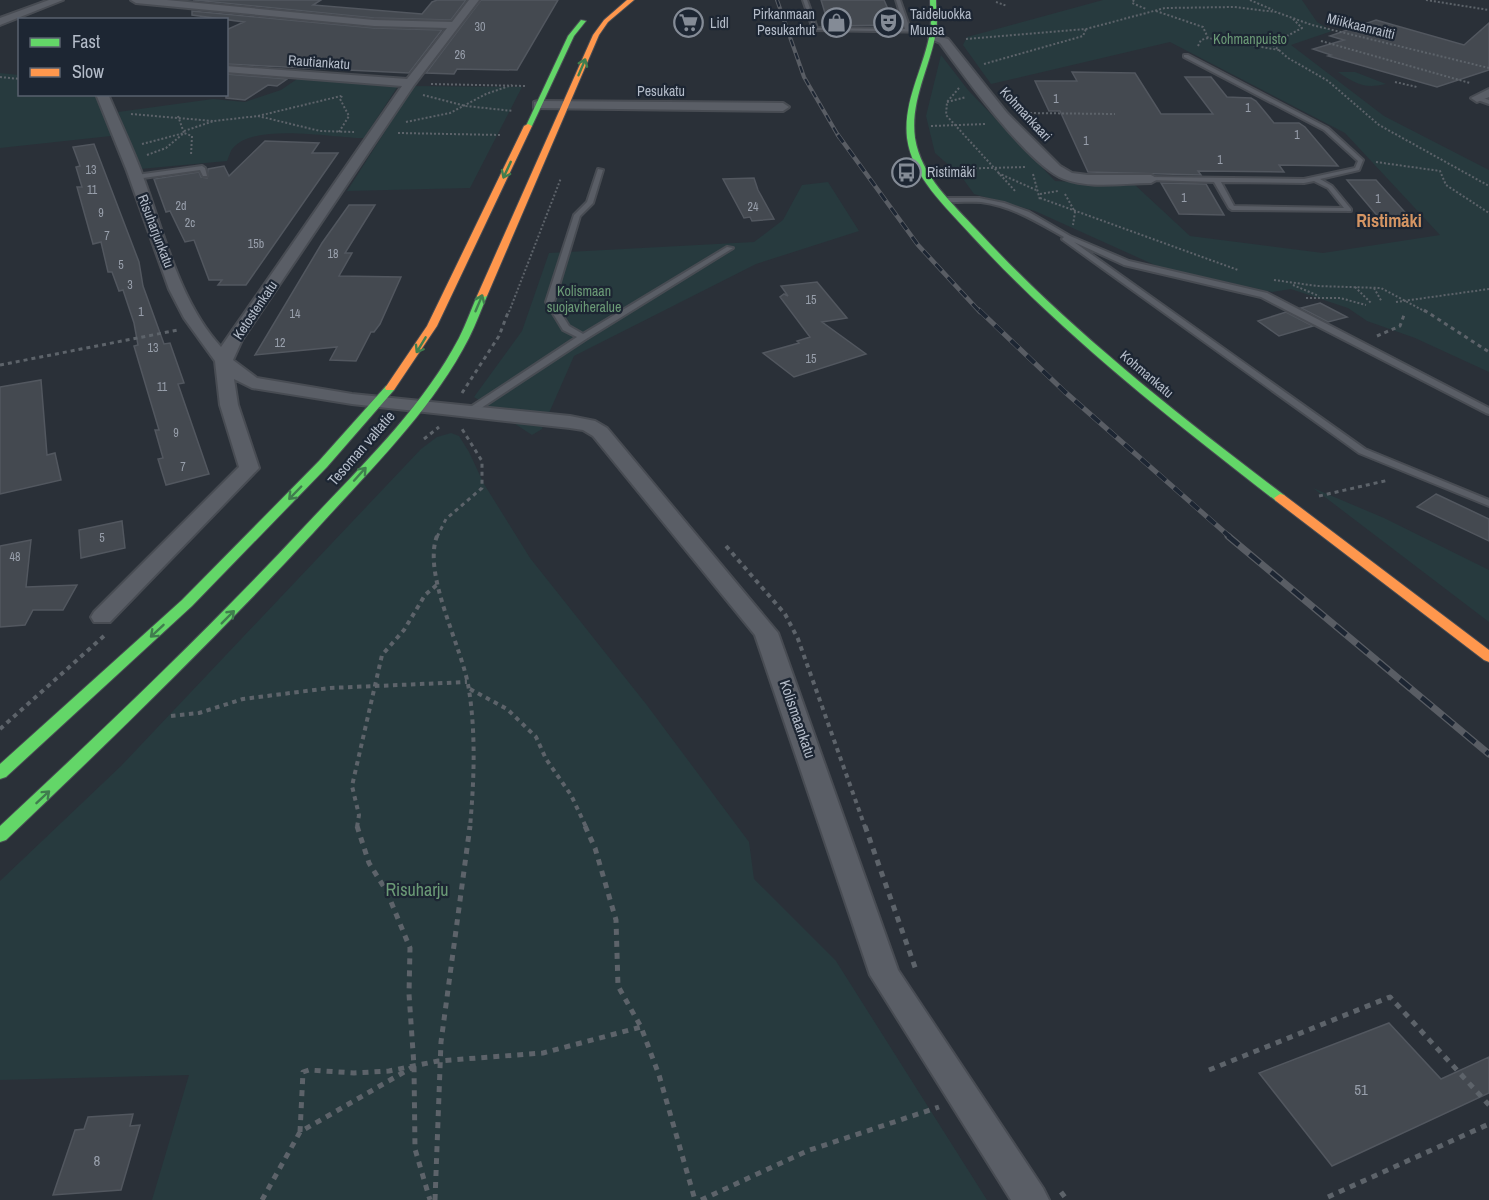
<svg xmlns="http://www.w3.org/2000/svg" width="1489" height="1200" font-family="'Archivo Narrow',sans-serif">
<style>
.green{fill:#273a3e}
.building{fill:#444950;stroke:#52575f;stroke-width:1.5}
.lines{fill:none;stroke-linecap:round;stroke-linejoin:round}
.lane-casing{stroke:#484c53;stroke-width:4}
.street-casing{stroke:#484c53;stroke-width:4}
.fast-casing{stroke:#484c53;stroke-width:2}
.slow-casing{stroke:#484c53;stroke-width:2}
.path-far3{stroke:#5d636a;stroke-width:2;stroke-dasharray:2 2;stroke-linecap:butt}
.path-far2{stroke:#5d636a;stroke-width:3;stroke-dasharray:4 4;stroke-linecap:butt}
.path-far1{stroke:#5d636a;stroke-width:4;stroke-dasharray:4.5 4.5;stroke-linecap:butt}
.path{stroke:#5d636a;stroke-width:5;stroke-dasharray:6 6;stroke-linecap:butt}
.lane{fill:#5a5e66;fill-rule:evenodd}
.street{fill:#5a5e66;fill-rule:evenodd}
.fast{fill:#63d668;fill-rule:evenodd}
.slow{fill:#ff974d;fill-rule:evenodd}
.rail-far3-casing{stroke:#595d64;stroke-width:4}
.rail-far2-casing{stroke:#595d64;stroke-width:4.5}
.rail-far1-casing{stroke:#595d64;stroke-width:5}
.rail-casing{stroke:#595d64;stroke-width:7}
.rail-far3{stroke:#1d2633;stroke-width:2;stroke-dasharray:7;stroke-linecap:butt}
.rail-far2{stroke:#1d2633;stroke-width:3;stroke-dasharray:9;stroke-linecap:butt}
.rail-far1{stroke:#1d2633;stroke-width:4;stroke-dasharray:11;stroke-linecap:butt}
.rail{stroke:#1d2633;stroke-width:4.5;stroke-dasharray:14;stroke-linecap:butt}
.oneway{stroke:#407e4e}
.labels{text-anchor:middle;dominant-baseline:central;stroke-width:4.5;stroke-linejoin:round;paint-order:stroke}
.number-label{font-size:12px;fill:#989fab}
.far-poi-label{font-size:14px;fill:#b4bcc9;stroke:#1d2633;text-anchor:start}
.far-street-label{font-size:14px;fill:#b4bcc9;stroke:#1d2633}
.far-park-label{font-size:14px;fill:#6b9a76;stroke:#1d2633}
.street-label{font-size:15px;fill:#b4bcc9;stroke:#1d2633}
.near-number-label{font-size:15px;fill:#989fab}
.far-district-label{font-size:18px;font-weight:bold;fill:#d59563;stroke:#1d2633}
.near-park-label{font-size:18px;fill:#6b9a76;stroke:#1d2633}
</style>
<rect width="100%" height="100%" fill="#2a3038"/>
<path class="green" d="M1103 0H1302L1317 22 1332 31 1291 45 1384 116 1489 170V372L1415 338 1367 321 1348 308 1291 289 1272 292 1159 267 1035 211 974 194 961 176 935 153 926 116 941 55 968 90 1055 181 1135 185 1190 236 1323 253 1440 235 1345 133 1170 42 991 84 963 45 967 37Z
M1338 72H1355L1386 84C1364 89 1356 84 1338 72Z
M0 73 19 75 20 94 97 95 111 136 0 148Z
M300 77 398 86 364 138C334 138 254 122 233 148 230 151 229 157 227 161L140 169 118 112 213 99 245 102 281 90Z
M414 86 522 87 470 188 347 191Z
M828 182 859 231 756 264 574 356 542 429 532 435 474 397 522 331 549 253 754 242 783 220 802 185Z
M451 433 459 436 469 452 484 484 530 558 646 704 749 842 754 879 836 961 987 1200H152L189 1075 0 1080V881L121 766 421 449 437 437Z
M1313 488 1384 518 1489 570V622Z"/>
<path class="building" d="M193 0H321L313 5 422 14 432 2 437 0H466L451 20 374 18Z
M481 0H558L517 70 457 69 454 74 426 73Z
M821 0H884L895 25 829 26Z
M192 11 374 28 442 30 409 73 226 64V30L244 22 192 15Z
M1376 20 1464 45 1489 23V70L1437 87 1328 56 1331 55 1313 49 1344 40 1330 36Z
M1072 72 1135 73 1161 114H1213L1185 77H1211L1227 97 1251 98 1256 101 1274 123H1299L1305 127 1338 166 1279 165 1284 172 1198 171 1201 175 1088 172 1060 111H1049L1035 81H1077Z
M226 74 287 79 277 86 268 85 245 100 226 98Z
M265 141 319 143 312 153H338L246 285H218L222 280H209L194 240 185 242 170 211 166 212 154 179 199 172 201 177 207 178 208 169 224 166 229 176Z
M94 144 139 262 143 286 164 344 170 343 184 383 178 384 209 474 166 485 158 459 163 458 155 430H159L134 346 138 345 134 323 123 290 119 291 112 272H108L101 242 93 244 77 187H82L76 167 80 166 73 147Z
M754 178 758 190 774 219 752 221 750 217 744 218 723 179Z
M1347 180H1376L1411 219H1380Z
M1161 183 1206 184 1224 215 1179 214Z
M349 205H375L345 253H352L339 276 401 277 380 324 374 332H371L356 361 330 360 337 347 255 355 322 243Z
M817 282 847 318 822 322 866 354 794 377 763 353 799 343 797 341 810 337 780 297 784 294 788 296 781 286Z
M1320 303 1347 317 1328 322 1301 308Z
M1286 312 1313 326 1279 336 1258 321Z
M41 380 47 455 55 453 61 480 0 494V387Z
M1436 494 1489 519V541L1417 507Z
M122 521 125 548 81 558 79 530Z
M31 540 26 587 77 585 63 610H33L25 625 0 627V546Z
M1389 1023 1441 1079 1489 1057V1093L1332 1166 1259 1073Z
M133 1114 130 1126 140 1125 121 1190 53 1195 75 1130 84 1129 88 1117Z"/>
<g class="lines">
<defs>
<path id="lane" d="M803 0H807L817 28 905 29 896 0H900L910 29 936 31 934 32 815 30 813 29Z
M1184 55H1188L1328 128 1363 160 1359 170 1320 179 1332 186 1351 209V211L1232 210 1229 208 1214 182 1149 180 1148 179 1151 177 1304 179 1355 168 1358 161 1324 130 1184 57ZM1314 181 1328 188 1344 208 1234 206 1221 182 1304 183Z
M1477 96 1489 100V104L1475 99V97Z
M202 166 205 168 207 176H203L200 170 136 179 133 177 136 175Z
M598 169 603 170 593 203 580 216 554 302 569 326 583 334 727 247 733 248 586 339 472 414H466V410L577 337 563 330 546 302 574 215 587 202Z
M945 198H979L1004 203 1029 212 1070 236 1129 261 1267 293 1489 408V414L1486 413 1261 297 1124 265 1074 242 1365 449 1489 500V506L1359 453 1063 240 1062 239 1064 237C1037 222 1012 206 981 202 968 201 955 203 943 201V199Z"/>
<path id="street" d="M49 0H63L0 25V18Z
M131 0H167L374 20 452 22 469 0H479L414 85 242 340 233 360 257 378 352 394 570 416 595 421 607 428 778 633 898 970 1043 1188 1049 1200H1011L870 975 755 635 593 436 583 430 570 428 352 404 252 388 234 379 238 405 259 468 110 622H94L91 617 94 612 239 467 220 405 215 361 184 318 169 289 127 171 96 94H108C119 120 131 145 141 171 163 229 178 300 221 347L402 86 226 72V66L407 79 447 28 374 26 136 3Z
M929 34 948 39 1007 113 1060 166 1072 173 1088 175H1151L1158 179 1151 183C1123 183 1090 189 1064 179 1029 166 964 76 940 43L929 38Z
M1489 89V97L1477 102 1471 98Z
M538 101 783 103 789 107 783 111 534 108V102Z"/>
<path id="fast" d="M930 0H936C936 11 938 21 936 32 930 68 910 100 915 138 921 176 953 204 978 231 1070 330 1177 414 1284 495L1286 498 1284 501H1276C1169 418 1063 335 971 235 946 207 912 177 907 138 903 100 924 68 930 32 932 21 930 11 930 0Z
M581 20 586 21 574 36 532 126 525 128 568 36Z
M482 293 487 296C481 310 476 324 469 338 431 412 369 471 314 532 215 639 111 740 6 840L0 842V826C104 729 207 631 304 527 359 468 421 410 459 338 466 324 471 310 477 296Z
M390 385 394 386V390L327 467 192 606 6 777 0 779V764L182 600 319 461 386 386Z"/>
<path id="slow" d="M627 0H634L608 22 599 35 487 296 479 298 477 296 593 35 604 20Z
M528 124 532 126 437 326 394 390H386L385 388 427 326 524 126Z
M1280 494 1284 495 1489 650V662L1484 660 1276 501 1274 498Z"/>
</defs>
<use href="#lane" class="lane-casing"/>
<use href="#street" class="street-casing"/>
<use href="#fast" class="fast-casing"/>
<use href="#slow" class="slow-casing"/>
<path class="path-far3" d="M1134 0 1132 3 1146 9
M1250 0 1273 10
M1426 0 1489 10
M996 2 1007 6
M1156 11 1203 27 1208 38 1279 50
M1293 19 1302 28 1272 44 1288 58 1328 81 1379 125 1489 186
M966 39 1086 29 1165 8 1234 7 1276 12 1312 25 1489 68
M1321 41 1470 83
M1198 46 1201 40 1208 38
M984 64 1083 36 1086 29
M0 77 20 79
M1395 82 1417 87
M431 84 526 86
M959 88 947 102 946 115 1016 192
M423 95 466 106 513 111
M947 102 966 97
M1026 113 1115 114
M131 114 213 121
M258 116 320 131 354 132
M406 122 450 113 486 94 512 85
M931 126 986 124
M184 131 214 121 258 116 341 96
M339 132 349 116 340 99 342 96
M398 133 501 135
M142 144 184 133 192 136 191 155
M147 155 166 148 184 133 178 116
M1376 162 1440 171 1446 185 1489 213
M947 169 1027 167
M998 173 1036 190
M1033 174 1040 200
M1040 194 1058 191
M1065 194 1075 212 1073 225
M1040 198 1238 270
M1274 280 1317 286 1381 288 1426 312
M1293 285 1319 296
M1355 287 1372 304
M1374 288 1382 302
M1306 298H1340L1366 305
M1396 302 1489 289
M509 312 561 178"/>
<path class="path-far2" d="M1424 310 1489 352
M1377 336 1400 326 1404 315
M0 365 178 330
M462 393 499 336 509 310
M424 439 439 427
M1319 496 1389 480
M437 537 446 519 482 488V461L462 429"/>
<path class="path-far1" d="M437 536C422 575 463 648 469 690 476 735 474 782 470 827
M726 546 785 614 798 639 865 827
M470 689 507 709 536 737 546 759 571 795 586 827
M171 716 199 713 243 699 330 688 467 682
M0 729 105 635
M357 827 359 815 352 786 382 655 404 630 425 595 439 583"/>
<path class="path" d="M357 826 369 863 387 892 410 948 409 994 414 1066 415 1149 430 1200
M585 826 595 848 616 920 618 986 641 1027 659 1075 695 1200
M865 826 916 970
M1209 1070 1390 997 1489 1105
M300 1132 303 1072 309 1070 354 1073 389 1071 438 1061 543 1053 641 1027
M1061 1192 1067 1200
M1328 1197 1489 1124
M262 1200 300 1132 411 1068
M435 1200 441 1042 470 826
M701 1200 807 1151 939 1107"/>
<use href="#lane" class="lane"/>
<use href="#street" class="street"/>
<use href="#fast" class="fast"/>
<use href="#slow" class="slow"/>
<defs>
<path id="rail-far3" d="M777 0 804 77 839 137"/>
<path id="rail-far2" d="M838 135 918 245 980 312"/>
<path id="rail-far1" d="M979 310 1065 392 1230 537"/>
<path id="rail" d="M1228 536 1489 754"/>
</defs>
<use href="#rail-far3" class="rail-far3-casing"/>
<use href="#rail-far2" class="rail-far2-casing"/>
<use href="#rail-far1" class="rail-far1-casing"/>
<use href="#rail" class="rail-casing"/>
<use href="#rail-far3" class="rail-far3"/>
<use href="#rail-far2" class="rail-far2"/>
<use href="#rail-far1" class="rail-far1"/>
<use href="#rail" class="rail"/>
</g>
<defs><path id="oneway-shaft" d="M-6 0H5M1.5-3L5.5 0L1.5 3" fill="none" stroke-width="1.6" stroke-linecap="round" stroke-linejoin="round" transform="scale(1.5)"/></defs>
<g class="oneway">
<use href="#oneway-shaft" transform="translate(582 67) rotate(-67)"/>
<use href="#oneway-shaft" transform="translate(507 170) rotate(115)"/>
<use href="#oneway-shaft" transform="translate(479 303) rotate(-67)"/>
<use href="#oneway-shaft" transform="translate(421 345) rotate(121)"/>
<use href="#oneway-shaft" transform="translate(360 474) rotate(-48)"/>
<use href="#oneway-shaft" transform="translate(295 493) rotate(134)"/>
<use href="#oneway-shaft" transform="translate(228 617) rotate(-45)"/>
<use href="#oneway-shaft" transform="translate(157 631) rotate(137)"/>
<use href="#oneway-shaft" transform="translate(43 797) rotate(-43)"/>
</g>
<defs>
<symbol id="shop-ring" viewBox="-11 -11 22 22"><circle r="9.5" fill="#1d2633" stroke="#848b96" stroke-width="1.5"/><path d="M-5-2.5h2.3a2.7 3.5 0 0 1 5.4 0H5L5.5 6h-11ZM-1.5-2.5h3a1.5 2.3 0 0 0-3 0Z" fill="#848b96"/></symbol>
<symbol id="theatre-ring" viewBox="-11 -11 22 22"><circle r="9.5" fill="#1d2633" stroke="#848b96" stroke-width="1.5"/><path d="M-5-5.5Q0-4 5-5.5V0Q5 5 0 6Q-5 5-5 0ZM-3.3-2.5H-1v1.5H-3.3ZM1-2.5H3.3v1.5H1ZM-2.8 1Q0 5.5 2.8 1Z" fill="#848b96"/></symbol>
<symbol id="supermarket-ring" viewBox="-11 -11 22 22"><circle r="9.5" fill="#1d2633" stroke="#848b96" stroke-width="1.5"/><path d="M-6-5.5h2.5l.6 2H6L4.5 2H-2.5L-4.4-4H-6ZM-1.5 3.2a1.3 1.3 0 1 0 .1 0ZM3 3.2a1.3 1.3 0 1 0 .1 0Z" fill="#848b96"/></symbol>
<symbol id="bus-ring" viewBox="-11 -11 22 22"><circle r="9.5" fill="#1d2633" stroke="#848b96" stroke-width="1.5"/><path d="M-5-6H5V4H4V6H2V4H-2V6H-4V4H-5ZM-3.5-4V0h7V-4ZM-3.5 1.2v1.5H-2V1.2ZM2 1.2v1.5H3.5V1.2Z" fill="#848b96"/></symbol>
</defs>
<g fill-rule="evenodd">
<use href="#shop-ring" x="820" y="6" width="33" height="33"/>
<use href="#theatre-ring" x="872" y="6" width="33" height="33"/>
<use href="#supermarket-ring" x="672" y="6" width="33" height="33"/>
<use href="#bus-ring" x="890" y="156" width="33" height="33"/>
</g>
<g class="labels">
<g class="number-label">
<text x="480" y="27">30</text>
<text x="460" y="55">26</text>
<text x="1056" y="99">1</text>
<text x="1248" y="108">1</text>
<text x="1297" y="135">1</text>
<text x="1086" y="141">1</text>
<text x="1220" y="160">1</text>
<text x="91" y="170">13</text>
<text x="92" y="190">11</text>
<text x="1184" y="198">1</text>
<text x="1378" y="199">1</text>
<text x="181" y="206">2d</text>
<text x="753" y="207">24</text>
<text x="101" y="213">9</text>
<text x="190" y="223">2c</text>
<text x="107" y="236">7</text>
<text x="256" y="244">15b</text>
<text x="333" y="254">18</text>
<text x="121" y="265">5</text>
<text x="130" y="285">3</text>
<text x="811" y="300">15</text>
<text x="141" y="312">1</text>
<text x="295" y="314">14</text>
<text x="280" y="343">12</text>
<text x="153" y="348">13</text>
<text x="811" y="359">15</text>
<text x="162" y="387">11</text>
<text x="176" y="433">9</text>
<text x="183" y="467">7</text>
<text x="102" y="538">5</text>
<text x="15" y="557">48</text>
</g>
<g class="far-poi-label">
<text x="815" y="14" text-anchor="end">Pirkanmaan<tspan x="815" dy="16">Pesukarhut</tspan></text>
<text x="910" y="14">Taideluokka<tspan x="910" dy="16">Muusa</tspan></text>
<text x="710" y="23">Lidl</text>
<text x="927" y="172">Ristimäki</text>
</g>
<g class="far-street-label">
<text transform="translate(1361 26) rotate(14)">Miikkaanraitti</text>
<text transform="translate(319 62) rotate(4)">Rautiankatu</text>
<text x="661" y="91">Pesukatu</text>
<text transform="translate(1026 114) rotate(47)">Kohmankaari</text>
<text transform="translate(156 231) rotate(69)">Risuharjunkatu</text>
<text transform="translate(255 310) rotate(-56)">Ketostenkatu</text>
<text transform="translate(1147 374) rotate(40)">Kohmankatu</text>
</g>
<g class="far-park-label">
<text x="1250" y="39">Kohmanpuisto</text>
<text x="584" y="291">Kolismaan<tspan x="584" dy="16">suojaviheralue</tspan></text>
</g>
<g class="street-label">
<text transform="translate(361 448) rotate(-49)">Tesoman valtatie</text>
<text transform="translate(798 719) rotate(71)">Kolismaankatu</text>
</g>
<g class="near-number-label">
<text x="1361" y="1089">51</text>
<text x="97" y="1160">8</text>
</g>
<g class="far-district-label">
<text x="1389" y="220">Ristimäki</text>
</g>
<g class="near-park-label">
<text x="417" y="889">Risuharju</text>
</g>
</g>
<rect x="18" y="18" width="210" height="78" fill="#1d2633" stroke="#59626f" stroke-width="1.5"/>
<rect x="30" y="38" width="30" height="9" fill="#63d668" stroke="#59626f" stroke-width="1.5"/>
<text x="72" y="48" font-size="18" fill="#b4bcc9">Fast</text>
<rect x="30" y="68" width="30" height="9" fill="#ff974d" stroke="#59626f" stroke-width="1.5"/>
<text x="72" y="78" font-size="18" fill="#b4bcc9">Slow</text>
</svg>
